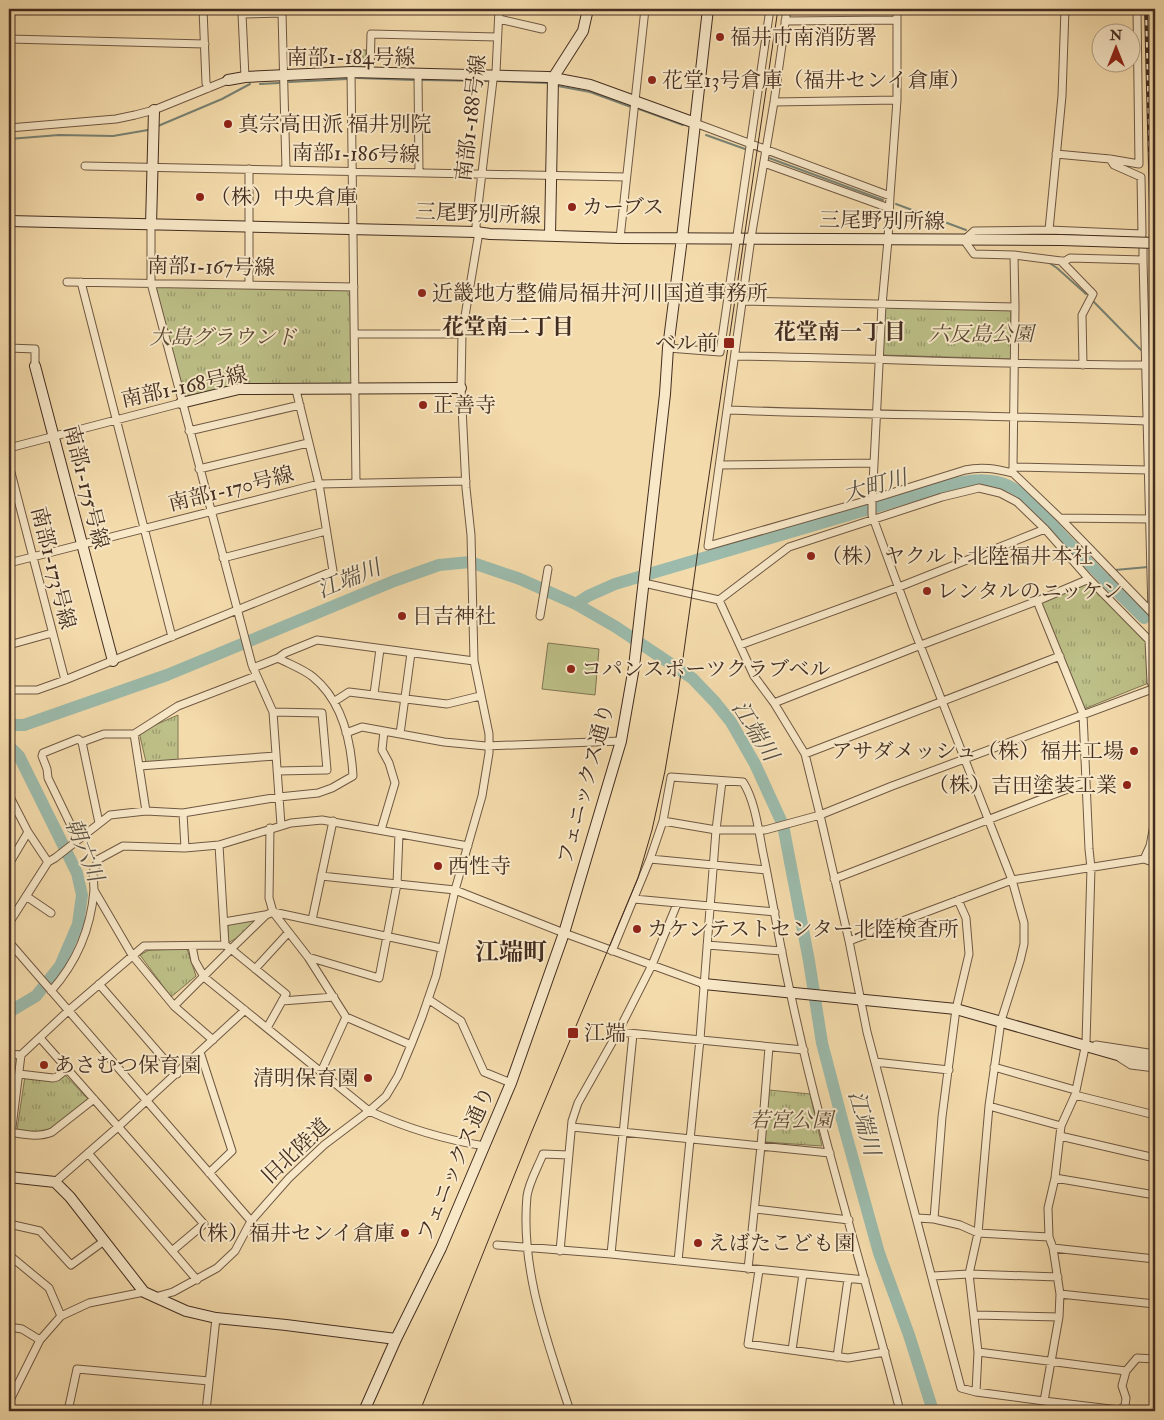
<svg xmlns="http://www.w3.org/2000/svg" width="1164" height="1420" font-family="'IM FELL Double Pica','Noto Serif JP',serif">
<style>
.grass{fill:#bdc088;stroke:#807654}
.park{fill:url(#park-tufts);stroke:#807654}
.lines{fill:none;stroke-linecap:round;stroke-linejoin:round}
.stream{stroke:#788274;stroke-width:2}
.river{stroke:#9cbbac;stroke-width:12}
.street-casing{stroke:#6f5843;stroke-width:9}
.secondary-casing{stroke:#432d20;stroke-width:12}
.street{stroke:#f8e8c8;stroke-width:7}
.secondary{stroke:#f8e8c8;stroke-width:10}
.tram{stroke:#432d20;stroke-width:1}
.rail-casing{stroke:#432d20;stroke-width:4}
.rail{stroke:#f8e8c8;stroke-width:2;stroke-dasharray:5.5;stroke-linecap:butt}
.secondary-bridge-casing{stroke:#432d20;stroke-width:12;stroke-linecap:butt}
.secondary-bridge{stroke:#f8e8c8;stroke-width:10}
.poi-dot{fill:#8f2418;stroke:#f8e8c8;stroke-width:2}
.labels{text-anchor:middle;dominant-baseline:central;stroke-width:4;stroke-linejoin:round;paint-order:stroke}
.poi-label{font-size:21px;fill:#432d20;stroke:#f8e8c8;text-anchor:start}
.street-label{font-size:21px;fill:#432d20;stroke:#f8e8c8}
.park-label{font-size:21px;font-style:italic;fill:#5b4a35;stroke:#f8e8c8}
.neighbourhood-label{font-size:22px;font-weight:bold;fill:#432d20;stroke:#f8e8c8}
.water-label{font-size:22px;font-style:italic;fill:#595043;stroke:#f8e8c8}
.quarter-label{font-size:24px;font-weight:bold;fill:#432d20;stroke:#f8e8c8}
</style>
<defs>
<pattern id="park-tufts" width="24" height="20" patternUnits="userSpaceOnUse" patternTransform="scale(1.25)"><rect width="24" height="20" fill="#bdc088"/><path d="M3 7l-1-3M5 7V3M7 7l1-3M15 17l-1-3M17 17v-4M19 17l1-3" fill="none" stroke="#9b9c6f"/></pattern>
</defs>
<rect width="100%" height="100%" fill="#f4dbab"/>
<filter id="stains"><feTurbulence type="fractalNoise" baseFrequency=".004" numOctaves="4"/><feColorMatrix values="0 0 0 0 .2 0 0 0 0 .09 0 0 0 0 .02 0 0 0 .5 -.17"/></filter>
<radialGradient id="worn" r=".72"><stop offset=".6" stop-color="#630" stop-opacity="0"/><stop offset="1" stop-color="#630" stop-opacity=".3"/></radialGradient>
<path class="grass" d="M548 643 599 649 595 695 542 689Z"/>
<path class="park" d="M351 50H366V65L363 68H351Z
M158 286 349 290 351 293 352 383 350 385 187 397 184 395 156 288Z
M885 307 1011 310V359L883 355Z
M1089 579 1149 640 1151 682 1084 709 1041 603Z
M178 715V760L146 762 139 732Z
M261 918 245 933 228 943V925Z
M187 949 196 976 171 997 140 955 149 950Z
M65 1075 89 1100 51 1130 41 1133 17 1130 25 1076Z
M769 1090 810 1094 822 1146 765 1142Z"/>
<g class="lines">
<path class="stream" d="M357 78 414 80
M422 80 487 81
M498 81 547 83
M289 82 347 79
M260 84 279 83
M558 86 590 92 631 107
M639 109 683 125
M158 126 222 99 250 84
M706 135 745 149
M9 139 59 135 113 136 148 130
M769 158 883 200
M896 204 966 230
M1048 262 1057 268 1086 294
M1092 300 1141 350
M1105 580 1115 570 1148 567"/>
<path class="river" d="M576 604 588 596 615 584 957 483C975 479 992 478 1009 486 1031 497 1048 521 1065 539 1091 566 1117 592 1144 618
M9 725H24L167 675 394 581 439 565 470 562 520 579 576 604 616 627 692 678 715 702 731 722 755 764 783 825 809 961 822 1043 844 1127 879 1253 909 1335 933 1411
M9 746 19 756 77 873 82 895 78 924 60 966 36 996 9 1012"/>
<defs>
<path id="street" d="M203 9 206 83 209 88
M759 9 770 10
M787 9 774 102 751 238 708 546 872 499 965 470C982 466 996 469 1013 473V467
M897 9V100L890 196 888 240 882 305 872 503V515L913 627 1012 880 1024 923V944L1020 961 1001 1021 989 1106 978 1233 969 1274 978 1352 976 1392
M499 19 542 29
M785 21 897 20
M9 39 205 44
M351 72 356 483
M370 73 371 34 497 37
M418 75 419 172
M245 77 242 14 282 13 286 170
M774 102 897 100
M695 123 890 196
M9 128 116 119 135 115 154 110 228 80
M1056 154 1110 159 1139 164 1137 9
M764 163 889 208
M85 166 626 177
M249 169V285
M151 225V283L252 665 273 712 281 825
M1049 230 1142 234 1141 177 1114 165 1110 159
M620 238 645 9
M1143 239V260
M1014 255 1015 307 1013 467 1148 470
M1061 261 1093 294 1082 315 1083 365
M67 282 354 287
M81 282 172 637
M743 301 1015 307
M355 334H462
M9 348 35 349V366
M668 348 720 352 770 9
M735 356C872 358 1008 365 1145 365
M727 410C867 415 1006 415 1146 421
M189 431 300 405
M9 448 181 403
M9 465 65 680
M720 465 874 463
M199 469 308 443
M1013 473 1061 519 1152 613 1143 260 1070 258 1065 261H1061L1014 255 974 254 964 240 974 231 1049 230 1062 96 1065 9
M1060 518 1150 519
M223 558 326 531
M9 563 319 484 466 481
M644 583 719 600
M540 616 548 569
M9 645 52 633
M740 645 899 587 1045 529
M278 658 285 653 317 640 474 661
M1155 688 892 786 820 815 805 754 774 703 754 676 719 600 789 547 942 497 979 488 1000 493 1017 502 1045 529 1089 579 1149 640 1151 682 1155 688V689
M9 690H37L65 680 333 571 319 484 296 390
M374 694 380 649
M335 701 349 692 447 704 480 696
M774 703 921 645 1037 601 1089 579
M273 712 322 713 327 770 277 771
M346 733 362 727 444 742 486 746 621 741
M134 734 146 811
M400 734 411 653
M805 754 1060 656
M139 766 276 756
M9 795 28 832 48 862
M183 813 185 848
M663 821 716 830H765L820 815 849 941 867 1032 961 1388 976 1392 1044 1401 1059 1317 1060 1294 1053 1248 1049 1237 1048 1208 1055 1178 1061 1126 1075 1095 1086 1043 1091 868 1089 849 1083 714 1037 601
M99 823 82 742 104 734H134L178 706 256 676
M270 828 269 898 273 912 308 957 346 1017 321 1072
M381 830 395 783 389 763 382 750 384 731
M78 840 48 778 47 769 42 756 43 753 78 739 82 742
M219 845 225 945
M650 859 766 870
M1144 859 1150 846 1155 820
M9 864 28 832
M321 876 455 890 564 933 704 984
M834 879 1086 782
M26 896 51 913
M634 899 775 912
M312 920 333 821
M224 922 265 915
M9 923 48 862 55 858 110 815 146 811 183 813 279 797 318 793 332 788 353 776C351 740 341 700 313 677 303 669 289 664 278 658L253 668
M849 941 1012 880 1144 859 1155 863
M9 942 251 1221
M707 945 782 951
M192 946 195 961 204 977 369 1111C406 1128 446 1140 485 1146
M612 951 650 859 663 821 671 777 743 782C756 802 759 835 764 858 773 902 780 947 790 991 820 1133 864 1271 900 1411
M308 957 379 978 397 884 399 834
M255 969 288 933
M99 984 177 1074
M51 991C77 962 91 928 94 890
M428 999 461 1021 484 1072 511 1083
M282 1001 334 997
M174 1006 231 949 286 994 267 1028
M346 1017 411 1045
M618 1032 652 965 677 904
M40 1038 204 1224 172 1251
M213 1040 174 1006 132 955 94 890 93 872 99 859 123 846 185 848 219 845 291 823 322 820 468 846
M1096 1045 1155 1054
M200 1052 232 1151 209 1173
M9 1054 21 1055
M1120 1058 1131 1065 1155 1068
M875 1062 949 1070
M994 1067 1075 1090
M19 1074 53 1078 57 1077 67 1069
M1075 1095 1155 1115
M989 1106 1061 1126
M572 1127 830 1153
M9 1132C23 1134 38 1138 52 1132L94 1099
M1060 1136 1155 1158
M9 1151 21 1055 68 1011 144 946 225 945 231 949 266 915 273 912 441 948
M88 1153 197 1280
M569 1155 543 1154C538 1167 529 1182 527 1196 520 1270 548 1343 570 1411
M1055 1178 1155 1195
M55 1182 119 1126 245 1010
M755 1209 849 1220
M917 1218 934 1219 960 1225 978 1233 1049 1237
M934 1219 942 1117 956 1009 969 954 966 918 958 900
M9 1224 40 1231 71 1265 104 1241
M497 1245 611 1254 865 1280
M1053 1248 1155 1259
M560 1251 572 1121 578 1103 618 1032 804 1050
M611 1254 633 1034
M9 1255 49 1288 61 1316
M678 1261 700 1039 716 830 722 781
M748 1269 761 1146 769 1047
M759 1270 748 1344 848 1358 885 1352
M933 1276 969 1274 1058 1277
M1060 1294 1155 1304
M155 1297 173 1292 217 1268 235 1251 251 1221 289 1178 324 1145 369 1111 386 1096 398 1076 411 1045 422 1017 436 976 455 890 482 796 489 753V734L474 661 471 535 466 488 461 388 462 334 478 238 476 226 479 198 493 80 496 72 499 9
M975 1315 1059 1317
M9 1327 22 1329 40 1340
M792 1350 803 1274
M978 1352 1126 1371 1137 1358 1155 1359
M837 1357 848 1279
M9 1383 16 1388
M1044 1401 1119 1410 1125 1406 1126 1398 1122 1386 1126 1371
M9 1402 40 1340 61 1316 89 1303 144 1292
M68 1411 77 1369 209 1381
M206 1411 216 1318"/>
<path id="secondary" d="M228 80 245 77 351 72 548 77 590 85 695 123
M9 221 476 232 490 234 620 238 1061 240
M151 225 154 110
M550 235 553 78 583 31 588 9
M35 366 113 661
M181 403 239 389 461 388
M704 984 956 1009 1121 1056 1155 1061
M9 1177 55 1182 70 1197 144 1292 186 1311 216 1318 286 1325 396 1339
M364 1411 396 1339 441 1248 511 1083 564 933 621 741 634 667 665 394 668 348 682 238 708 9"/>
</defs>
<use href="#street" class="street-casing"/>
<use href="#secondary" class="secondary-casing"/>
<use href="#street" class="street"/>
<use href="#secondary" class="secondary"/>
<path class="tram" d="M420 1411 532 1131 638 878 652 830 665 771 678 694 698 550 778 9"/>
<defs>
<path id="rail" d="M1146 9 1155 363"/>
</defs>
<use href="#rail" class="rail-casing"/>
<use href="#rail" class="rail"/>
<defs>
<path id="secondary-bridge" d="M1061 240 1155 243"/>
</defs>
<use href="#secondary-bridge" class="secondary-bridge-casing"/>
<use href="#secondary-bridge" class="secondary-bridge"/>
</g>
<g class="poi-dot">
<circle cx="720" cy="37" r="5"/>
<circle cx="652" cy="80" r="5"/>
<circle cx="228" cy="124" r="5"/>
<circle cx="200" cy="197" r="5"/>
<circle cx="572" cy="207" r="5"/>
<circle cx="422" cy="293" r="5"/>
<rect x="723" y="337" width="12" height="12" rx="2.5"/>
<circle cx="423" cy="405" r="5"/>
<circle cx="811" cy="556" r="5"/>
<circle cx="927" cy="591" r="5"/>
<circle cx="402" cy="616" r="5"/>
<circle cx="571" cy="669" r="5"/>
<circle cx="1134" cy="751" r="5"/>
<circle cx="1127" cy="785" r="5"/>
<circle cx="438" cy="866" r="5"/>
<circle cx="637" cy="929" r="5"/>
<rect x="567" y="1027" width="12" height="12" rx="2.5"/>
<circle cx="44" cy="1065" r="5"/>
<circle cx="368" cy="1078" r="5"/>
<circle cx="405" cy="1233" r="5"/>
<circle cx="698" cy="1243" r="5"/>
</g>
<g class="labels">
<g class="poi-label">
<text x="730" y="37">福井市南消防署</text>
<text x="662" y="80">花堂13号倉庫（福井センイ倉庫）</text>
<text x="238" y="124">真宗高田派 福井別院</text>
<text x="210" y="197">（株）中央倉庫</text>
<text x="582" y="207">カーブス</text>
<text x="432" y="293">近畿地方整備局福井河川国道事務所</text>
<text x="718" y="343" text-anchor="end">ベル前</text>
<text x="433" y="405">正善寺</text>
<text x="821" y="556">（株）ヤクルト北陸福井本社</text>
<text x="937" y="591">レンタルのニッケン</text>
<text x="412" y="616">日吉神社</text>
<text x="581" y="669">コパンスポーツクラブベル</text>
<text x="1124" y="751" text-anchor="end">アサダメッシュ（株）福井工場</text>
<text x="1117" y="785" text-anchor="end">（株）吉田塗装工業</text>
<text x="448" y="866">西性寺</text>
<text x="647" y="929">カケンテストセンター北陸検査所</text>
<text x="584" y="1033">江端</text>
<text x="54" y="1065">あさむつ保育園</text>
<text x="358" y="1078" text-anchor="end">清明保育園</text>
<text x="395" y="1233" text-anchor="end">（株）福井センイ倉庫</text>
<text x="708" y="1243">えばたこども園</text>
</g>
<g class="street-label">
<text x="351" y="57">南部1-184号線</text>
<text transform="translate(471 118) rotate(-83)">南部1-188号線</text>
<text transform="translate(356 154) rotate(1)">南部1-186号線</text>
<text transform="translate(478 214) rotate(2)">三尾野別所線</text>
<text transform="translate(882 221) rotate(1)">三尾野別所線</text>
<text transform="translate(211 267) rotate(1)">南部1-167号線</text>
<text transform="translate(184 387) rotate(-12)">南部1-168号線</text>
<text transform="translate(86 487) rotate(76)">南部1-175号線</text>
<text transform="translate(231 489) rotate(-14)">南部1-170号線</text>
<text transform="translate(53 568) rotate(76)">南部1-173号線</text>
<text transform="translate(586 784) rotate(-75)">フェニックス通り</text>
<text transform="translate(296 1151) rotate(-43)">旧北陸道</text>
<text transform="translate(456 1164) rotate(-67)">フェニックス通り</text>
</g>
<g class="park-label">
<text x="981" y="334">六反島公園</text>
<text x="223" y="337">大島グラウンド</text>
<text x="791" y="1120">若宮公園</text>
</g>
<g class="neighbourhood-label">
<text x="508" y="327">花堂南二丁目</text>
<text x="840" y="332">花堂南一丁目</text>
</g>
<g class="water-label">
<text transform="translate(875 486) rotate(-16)">大町川</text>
<text transform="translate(349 579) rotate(-22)">江端川</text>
<text transform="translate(755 731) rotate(58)">江端川</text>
<text transform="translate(84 850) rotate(68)">朝六川</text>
<text transform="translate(864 1123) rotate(75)">江端川</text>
</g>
<g class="quarter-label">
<text x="511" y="952">江端町</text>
</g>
</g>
<rect width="1164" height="1420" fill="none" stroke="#f4dbab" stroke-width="30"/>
<rect x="10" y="10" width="1144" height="1400" fill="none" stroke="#432d20" stroke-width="2.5"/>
<rect x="15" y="15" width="1134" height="1390" fill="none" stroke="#432d20"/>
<g transform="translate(1116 48)"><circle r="24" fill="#f8e8c8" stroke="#b09d85"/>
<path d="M0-4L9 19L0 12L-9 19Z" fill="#8f2418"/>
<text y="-8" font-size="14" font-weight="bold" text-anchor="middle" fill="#432d20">N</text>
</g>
<rect width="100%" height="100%" filter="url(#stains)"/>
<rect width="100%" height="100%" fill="url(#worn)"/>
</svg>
